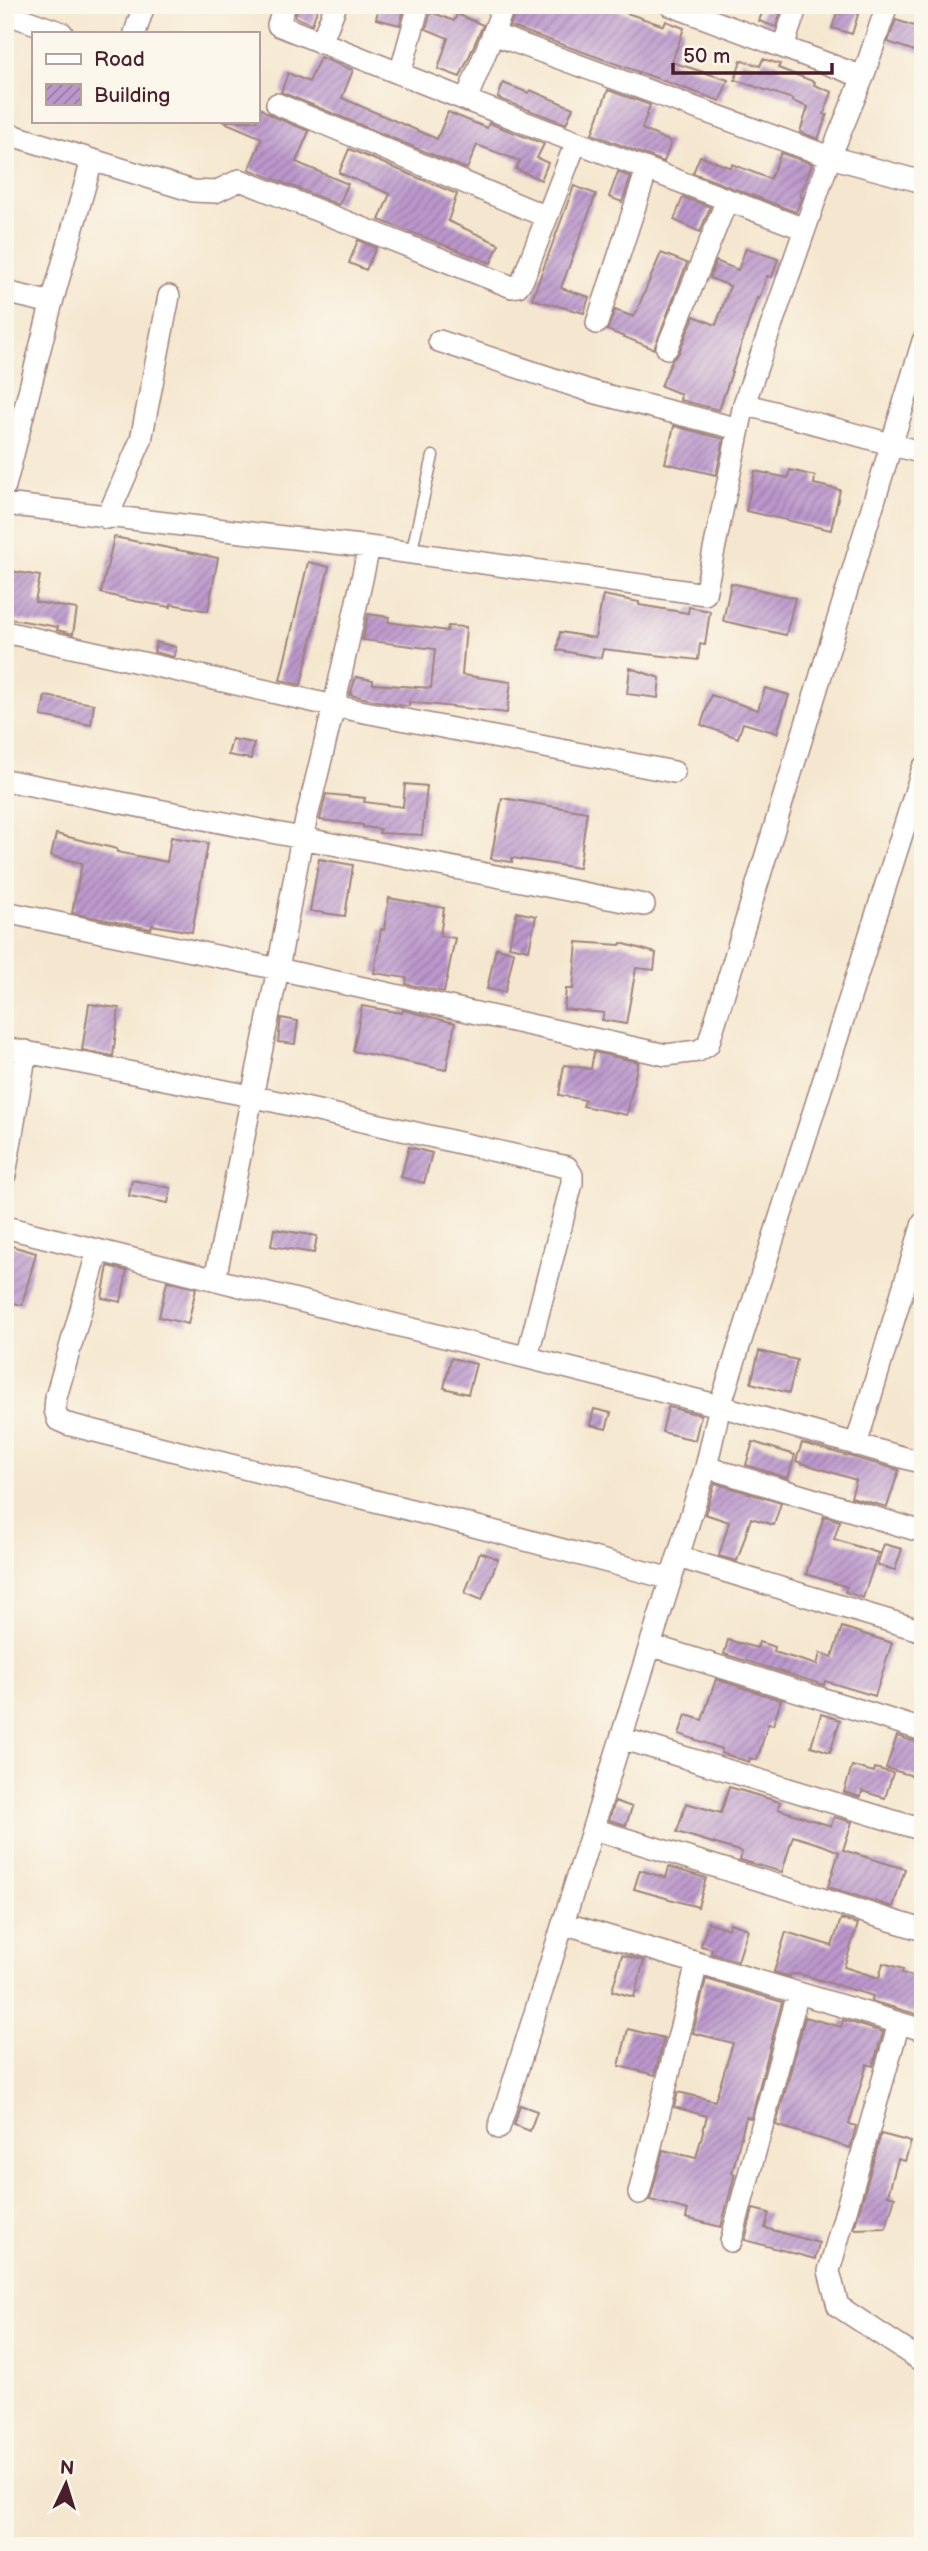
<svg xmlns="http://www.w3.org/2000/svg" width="928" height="2551" font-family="'Balsamiq Sans',sans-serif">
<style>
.building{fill:url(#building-hatch)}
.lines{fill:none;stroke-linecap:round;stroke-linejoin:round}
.lane-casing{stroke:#a0837d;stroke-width:13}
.street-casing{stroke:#a0837d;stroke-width:24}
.lane{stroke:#fff;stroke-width:10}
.street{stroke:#fff;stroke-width:21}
</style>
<defs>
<pattern id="building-hatch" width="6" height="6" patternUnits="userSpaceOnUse" patternTransform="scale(1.75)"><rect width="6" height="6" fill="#bb98cc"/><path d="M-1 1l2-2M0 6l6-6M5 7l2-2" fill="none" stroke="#9a7ba6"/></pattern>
</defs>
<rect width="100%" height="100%" fill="#fbf7ec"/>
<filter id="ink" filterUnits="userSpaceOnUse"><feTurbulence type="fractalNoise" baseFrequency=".0143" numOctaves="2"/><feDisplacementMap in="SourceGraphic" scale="14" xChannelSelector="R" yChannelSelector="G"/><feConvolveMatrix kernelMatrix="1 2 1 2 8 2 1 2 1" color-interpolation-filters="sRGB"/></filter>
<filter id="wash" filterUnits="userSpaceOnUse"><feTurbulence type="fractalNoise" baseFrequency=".00686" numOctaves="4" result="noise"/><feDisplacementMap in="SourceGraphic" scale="28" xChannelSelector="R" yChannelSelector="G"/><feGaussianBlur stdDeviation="1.57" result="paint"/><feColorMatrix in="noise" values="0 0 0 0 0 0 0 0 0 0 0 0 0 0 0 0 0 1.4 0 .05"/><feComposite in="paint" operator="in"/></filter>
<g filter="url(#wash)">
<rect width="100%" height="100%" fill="#f5e7cf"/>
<g id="blocks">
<path class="building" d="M298 5H319L312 24 295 17Z
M370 5H405L400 25 376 19 378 10Z
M517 5H604L664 26 666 21 684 28 672 62 728 80 720 101 510 26Z
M765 5 782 8 776 27 759 21Z
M844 5H861L852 34 832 28 837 13 841 14Z
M431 12 454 21 457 14 483 25 460 77 438 69 448 38 426 29Z
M896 20 923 29V54L888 42Z
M320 57 353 70 342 98 437 139 448 112 487 128 489 123 544 144 537 158 548 163 541 180 516 169 520 161 477 145 467 169 281 92 288 73 309 82Z
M763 59 780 64 778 68 815 82 814 85 832 92 824 114 827 115 818 139 800 132 808 107 792 101 793 99 735 80 741 60 760 66Z
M503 83 529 93 530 90 573 108 566 124 498 98Z
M608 90 650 105 642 129 671 142 664 162 592 134Z
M257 106 272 116 309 131 296 162 348 184 339 205 249 169 262 138 222 121H257Z
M349 149 457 194 448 221 499 244 491 263 379 220 390 194 339 173Z
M781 153 812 164 800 196 802 197 796 212 693 173 700 156 731 168 732 164 770 179Z
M618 172 631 177 622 202 609 197Z
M574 186 596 194 561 288 589 297 584 313 532 299Z
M683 197 710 207 700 232 674 220Z
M358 240 376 248 366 270 349 263Z
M746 248 778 259 772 277 767 276 759 299 757 298 719 410 680 400 681 394 661 386 672 360 679 353 694 316 716 325 730 286 710 278 716 261 738 270Z
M661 253 687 263 654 349 607 330 615 310 634 317Z
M674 426 724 439 716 475 665 463Z
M790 470 815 476 814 484 840 490 831 530 746 511 755 471 788 478Z
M114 537 218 558 208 611 171 604V607L134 601 101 593Z
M308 562 329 567 301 685 280 680Z
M5 570 40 576 35 602 77 609 73 634 57 630 58 627 5 618Z
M731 583 795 598 786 635 723 621Z
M603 595 639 602V605L688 613 689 607 710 611 705 645 700 644 698 660 603 649 601 658 557 650 560 632 595 638Z
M368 614 389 617 388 622 447 631 448 626 466 627 462 675 511 682 507 713 409 702V706L396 705 350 695 356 677 373 680V684L431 688 435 649 363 640Z
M156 642 176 647 174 657 154 652Z
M630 668 660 678 658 698 627 694Z
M765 688 789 695 777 733 743 723 738 738 701 725 711 695 758 710Z
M45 696 94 704 91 725 41 716Z
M232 739 254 743 251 759 228 755Z
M405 784 427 786 422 835 379 833 380 829 363 827V825L320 820 326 794 365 798 364 802 403 807Z
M502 798 587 812 579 868 512 858V862L491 859Z
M56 834 117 849V852L167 862 171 837 208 843 192 932 152 925 151 929 72 913 82 863 51 856Z
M319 859 353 865 345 916 310 911Z
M389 898 444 908 440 936 455 938 444 992 406 984 407 978 374 973 381 929 384 930Z
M517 912 536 916 529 950 509 946Z
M577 942 620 945 621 943 656 953 654 970 636 968 626 1024 602 1020 604 1013 564 1009 566 989H573Z
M496 948 514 952 505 992 487 989Z
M89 1004 119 1008 113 1056 82 1050Z
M362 1006 402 1013 403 1010 455 1023 446 1070 353 1051Z
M281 1018 298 1021 295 1044 278 1042Z
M594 1052 638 1062 627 1115 583 1106 585 1100 559 1095 564 1065 591 1069Z
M409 1147 432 1153 424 1183 401 1177Z
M132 1180 171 1188 168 1203 129 1196Z
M274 1229 317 1236 314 1253 271 1246Z
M5 1244 36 1253 22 1305 5 1301Z
M108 1266 127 1271 121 1302 102 1298Z
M167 1281 196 1288 188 1324 159 1317Z
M759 1351 797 1360 789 1393 751 1383Z
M451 1358 476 1364 468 1394 444 1388Z
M668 1407 701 1415 695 1440 662 1432Z
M594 1409 611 1413 606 1429 590 1425Z
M753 1442 795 1455 788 1478 746 1465Z
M802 1443 899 1470 887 1507 851 1497 856 1480 796 1461Z
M715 1483 781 1503 774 1525 751 1518 737 1561 719 1556 729 1522 705 1514Z
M824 1516 840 1521 834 1539 878 1553 863 1598 845 1592 847 1587 806 1574Z
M884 1544 902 1549 895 1570 877 1565Z
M480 1552 498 1559 482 1600 465 1593Z
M842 1627 892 1643 875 1696 825 1681 824 1685 724 1654 728 1640 757 1648 759 1642 775 1647 774 1652 817 1665 820 1653 832 1657Z
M716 1679 781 1700 773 1725 768 1724 757 1760 750 1758 749 1762 721 1753 722 1749 679 1734 686 1715 702 1720Z
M821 1714 840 1720 830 1752 811 1746Z
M897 1736 923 1744V1779L886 1768Z
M852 1766 874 1772 875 1768 893 1773 885 1798 862 1791 860 1797 844 1792Z
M729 1787 780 1802 778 1809 831 1826 834 1817 852 1822 843 1850 905 1869 893 1907 828 1887 839 1852 825 1846 793 1836 782 1872 740 1860 742 1852 677 1832 686 1803 721 1813Z
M615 1801 632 1807 626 1825 609 1820Z
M669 1867 706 1878 698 1907 634 1889 640 1870 666 1878Z
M841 1919 858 1924 844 1967 879 1978 883 1963 903 1969 902 1973 923 1980V2016L871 2001 873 1996 820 1980 800 1974H791L790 1977 774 1972 786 1932 832 1946Z
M708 1922 728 1929 730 1923 748 1929 738 1961 711 1953 712 1949 701 1946Z
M622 1955 644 1961 634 1997 612 1991Z
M706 1979 782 2002 751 2118 746 2117 732 2173 735 2174 721 2227 686 2218 688 2210 650 2200 663 2150 696 2158 707 2116 674 2107 678 2092 715 2101 733 2043 693 2033Z
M805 2017 841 2027 843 2020 883 2032 873 2066 867 2064 849 2124 856 2126 850 2148 776 2125Z
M628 2029 664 2038 655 2075 619 2066Z
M520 2105 537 2111 530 2131 514 2125Z
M881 2134 911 2142 905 2161 898 2159 888 2195 895 2197 886 2228 854 2229Z
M753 2209 769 2213 765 2228 819 2243 815 2259 745 2240Z"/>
</g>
</g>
<g filter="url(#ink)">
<use href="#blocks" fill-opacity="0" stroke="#a0837d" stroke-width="2"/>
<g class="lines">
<defs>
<path id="lane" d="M411 554 433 456"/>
<path id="street" d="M285 5 278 25 466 100
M504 5 493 34 830 157 744 404 923 453
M670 5 863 77 887 5
M5 13 62 33
M135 33 144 5
M493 34 466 100 804 229
M321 43 336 5
M783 47 797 5
M400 74 419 5
M863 77 830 157 919 181 923 178
M277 104 547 217
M5 133 193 191 215 192 240 180 512 287 518 286 523 279 576 142
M5 292 52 303
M597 323 647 169
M439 341 593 392 739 429
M667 348 727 200
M5 486 49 313 92 160
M5 504 369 547 705 594 744 404
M107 518 141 440 169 296
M369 547 334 706 674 772
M5 632 334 706 302 837 278 969 215 1279
M5 780 644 905
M5 912 278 969 666 1055 698 1051 708 1045 923 341
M5 1048 251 1096 567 1167 572 1175V1183L527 1357
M5 1175 26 1051
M5 1227 720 1406 923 1463
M98 1250 56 1397 55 1410 58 1420 67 1424 459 1522 671 1579
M856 1445 923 1223
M706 1467 923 1532
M678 1557 923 1631
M650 1645 923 1730
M621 1738 923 1830
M593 1829 923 1930
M563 1923 923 2030
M899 2023 829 2271 838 2306 923 2362
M499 2128 706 1467 720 1406 923 768
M639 2193 697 1963
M731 2241 798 1993"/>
</defs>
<use href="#lane" class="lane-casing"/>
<use href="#street" class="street-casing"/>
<use href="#lane" class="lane"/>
<use href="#street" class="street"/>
</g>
</g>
<rect width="928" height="2551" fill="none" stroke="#fbf7ec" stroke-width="28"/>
<rect x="32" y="32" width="228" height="91" fill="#fbf7ec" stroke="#b4a19f" stroke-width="2"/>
<rect x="46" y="54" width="35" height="10" fill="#ffffff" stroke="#b4a19f" stroke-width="2"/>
<text x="94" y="66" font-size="21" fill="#4a1f2b">Road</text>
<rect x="46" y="84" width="35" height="21" fill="url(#building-hatch)" stroke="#b4a19f" stroke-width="2"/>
<text x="94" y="102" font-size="21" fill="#4a1f2b">Building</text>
<g transform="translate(66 2484) rotate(4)" stroke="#fbf7ec" stroke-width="5" paint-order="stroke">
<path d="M0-5L12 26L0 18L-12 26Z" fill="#4a1f2b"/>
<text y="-10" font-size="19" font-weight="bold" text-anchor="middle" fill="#4a1f2b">N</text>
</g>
<path d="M673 63v10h159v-10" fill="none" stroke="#4a1f2b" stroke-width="3.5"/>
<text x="683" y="63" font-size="21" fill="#4a1f2b" stroke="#fbf7ec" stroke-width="5" paint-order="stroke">50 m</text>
</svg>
